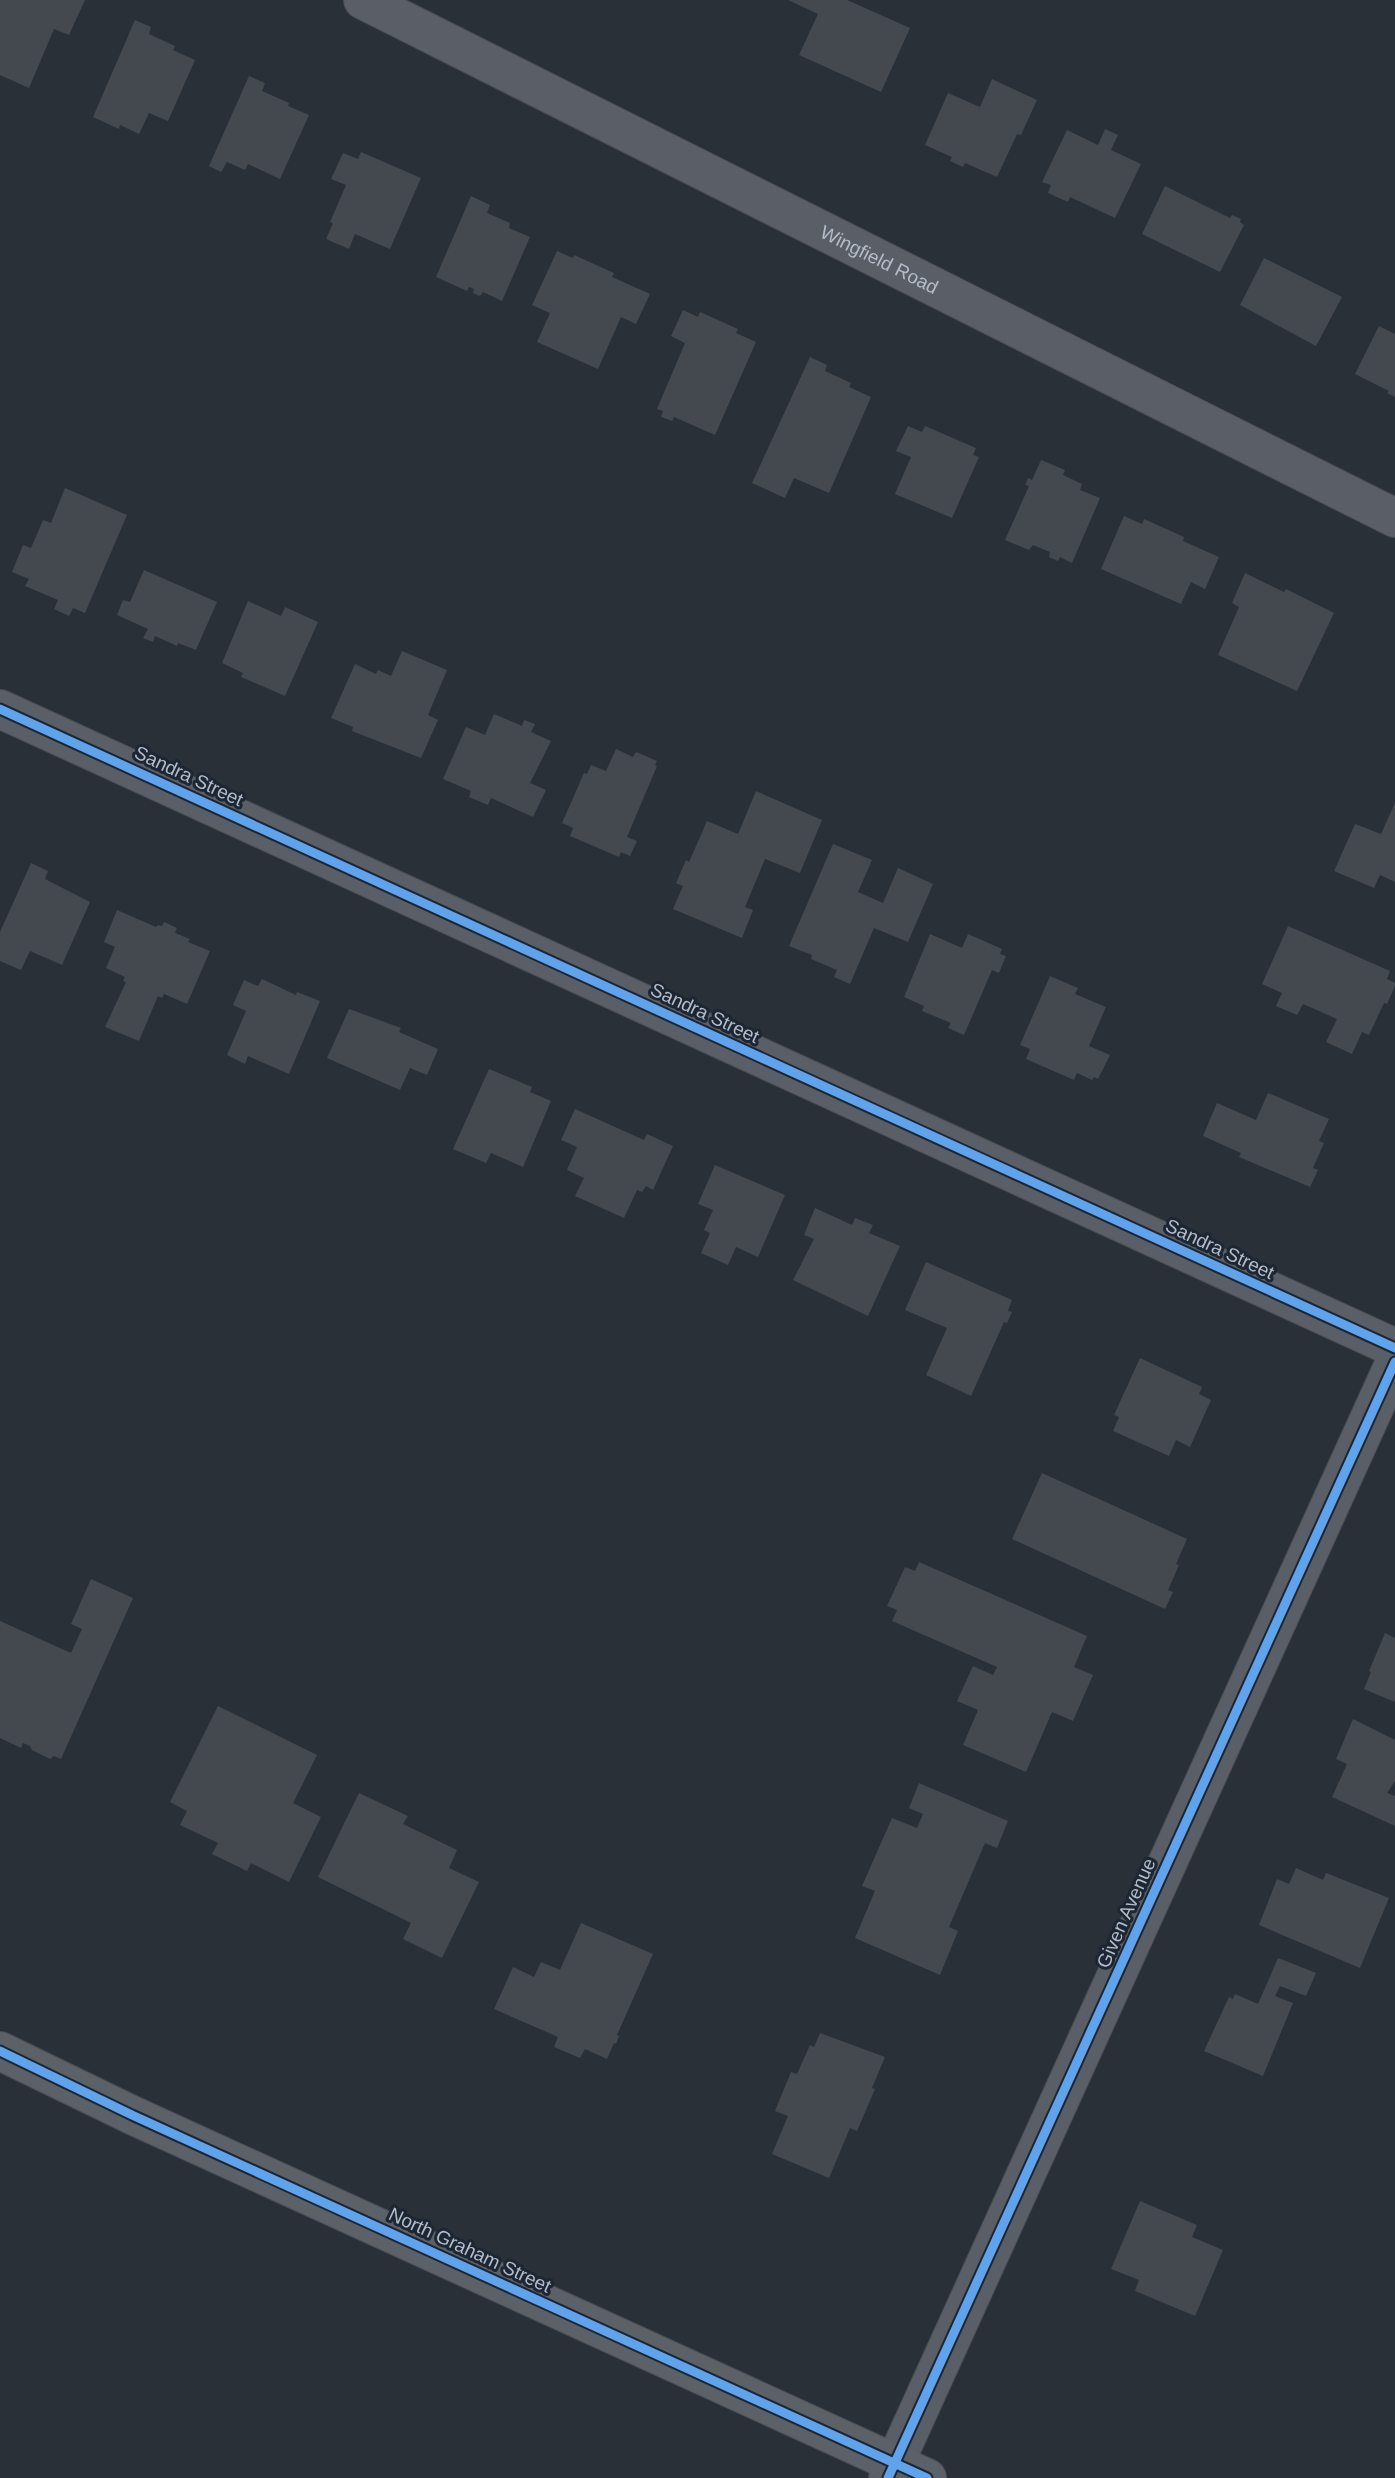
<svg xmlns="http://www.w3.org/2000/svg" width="1395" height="2478" font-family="Arial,sans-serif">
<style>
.building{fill:#444950}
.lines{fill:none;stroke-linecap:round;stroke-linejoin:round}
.minor-casing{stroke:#484c53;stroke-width:40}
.major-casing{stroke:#484c55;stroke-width:40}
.minor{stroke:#5a5e66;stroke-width:38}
.major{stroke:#5c6168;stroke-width:38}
.cycleway-casing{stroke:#1d2633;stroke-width:13}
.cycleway{stroke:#60a3ed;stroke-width:9}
.labels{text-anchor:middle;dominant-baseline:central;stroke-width:6;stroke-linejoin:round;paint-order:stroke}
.street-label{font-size:19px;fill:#b4bcc9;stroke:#1d2633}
</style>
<rect width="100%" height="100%" fill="#2a3038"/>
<path class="building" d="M0 0H85L69 35 54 29 29 88 0 75Z
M788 0H847L910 28 881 92 799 55 818 14Z
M135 20 151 27 149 34 175 46 173 50 195 60 168 121 149 113 139 134 120 125 119 129 93 117Z
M249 76 265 83 262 91 289 103 288 106 309 115 280 179 248 164 245 170 227 162 221 172 209 166Z
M992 79 1037 100 1021 135 1017 134 997 177 965 163 963 167 950 161 952 157 925 145 948 93 980 107Z
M1105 129 1118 135 1111 150 1141 164 1115 218 1070 197 1068 202 1048 193 1051 185 1042 182 1067 130 1098 145Z
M361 152 421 178 390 249 355 234 349 249 326 239 333 223 330 222 346 185 331 179 343 153 358 159Z
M1165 186 1230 218 1232 215 1241 219 1240 222 1244 225 1220 272 1142 234Z
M471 196 490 205 487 213 510 223 509 228 530 237 502 301 483 292 480 296 473 293 474 289 469 287 467 291 436 277Z
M557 251 573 258 574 255 614 273 612 277 650 294 636 324 621 317 598 369 537 342 550 313 532 305Z
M1264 258 1342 297 1316 346 1240 305Z
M683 310 698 317 700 312 738 329 736 333 756 342 715 435 674 417 672 421 661 417 663 411 657 409 685 343 671 336Z
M1379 326 1395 334V397L1387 393 1389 391 1355 374Z
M810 357 827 365 825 371 851 383 849 387 871 397 829 493 794 478 785 498 752 483Z
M908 426 922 432 925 426 976 448 973 455 979 457 952 518 895 494 911 457 896 451Z
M1041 460 1065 470 1063 475 1082 484 1080 490 1100 498 1072 563 1060 557 1058 561 1049 557 1050 552 1033 545 1029 550 1005 540 1029 486 1025 485 1028 478 1032 480Z
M65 488 127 515 85 613 73 608 69 616 54 609 58 600 25 586 29 579 12 572 23 545 31 548 43 520 51 523Z
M1124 516 1142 524 1144 519 1184 537 1183 541 1219 557 1205 589 1191 582 1181 604 1101 569Z
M144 570 217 602 196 650 178 643 177 646 155 636 153 642 143 638 148 629 117 615 123 600 130 602Z
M1245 573 1284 592 1286 589 1334 613 1297 691 1218 655 1239 607 1232 603Z
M248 601 281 616 285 607 318 622 285 696 241 677 243 673 222 663Z
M402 651 447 670 428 715 438 720 421 758 352 731 353 727 331 718 355 664 376 674 378 670 391 676Z
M494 714 522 726 524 720 535 724 531 732 551 741 530 783 546 790 533 817 491 798 488 805 469 797 471 791 443 779 466 727 485 735Z
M616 749 633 757 636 752 657 761 655 765 657 766 627 837 637 841 630 856 621 852 619 857 570 836 573 828 562 823 584 773 587 774 591 765 606 771Z
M756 791 822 820 800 873 765 859 745 907 753 910 742 938 673 909 683 886 676 883 686 860 689 862 707 821 738 834Z
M1395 803V882L1380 875 1374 888 1334 871 1355 824 1381 834Z
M833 844 872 860 858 892 883 903 898 868 933 884 908 942 874 928 850 984 834 977 837 970 811 959 812 955 789 946Z
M31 863 48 871 45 879 90 902 62 965 30 951 21 970 0 961V932Z
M117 910 156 927 158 925 162 926 164 922 177 928 175 933 190 939 188 942 210 951 187 1004 164 994 162 998 158 996 139 1041 105 1027 126 982 123 981 125 977 106 968 115 947 104 942Z
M1288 926 1390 971 1387 979 1395 983V986L1387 1004 1384 1003 1369 1035 1362 1032 1352 1054 1326 1042 1337 1019 1303 1004 1297 1015 1276 1006 1282 993 1262 984Z
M930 934 962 948 968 934 1002 949 1000 954 1006 956 999 973 992 970 964 1035 948 1028 951 1023 922 1011 924 1006 904 997Z
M1050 976 1078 988 1075 994 1106 1007 1089 1046 1110 1055 1098 1079 1094 1077 1092 1080 1077 1073 1074 1080 1026 1059 1030 1049 1020 1045Z
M262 979 296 995 297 992 320 1001 289 1074 248 1056 245 1064 227 1055 246 1011 233 1005 244 980 258 986Z
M349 1009 401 1028 399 1032 438 1049 427 1075 410 1068 400 1090 327 1058Z
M489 1069 532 1087 530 1092 551 1101 523 1167 491 1153 486 1163 453 1149Z
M1268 1093 1329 1119 1319 1141 1324 1143 1313 1168 1318 1170 1310 1187 1239 1157 1241 1153 1203 1136 1217 1103 1256 1120Z
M575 1109 644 1140 647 1134 673 1146 653 1190 646 1186 642 1192 637 1190 624 1218 575 1196 584 1178 567 1170 577 1147 561 1140Z
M715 1165 785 1195 758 1257 736 1247 728 1265 701 1253 710 1233 704 1230 713 1210 698 1204Z
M815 1208 852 1225 855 1218 873 1225 869 1233 900 1246 868 1316 793 1280 814 1239 804 1235Z
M926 1262 1012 1300 1008 1311 1012 1312 1007 1323 1004 1322 971 1396 926 1375 947 1328 905 1310Z
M1140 1358 1202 1387 1199 1394 1211 1400 1190 1447 1176 1440 1169 1456 1113 1431 1119 1417 1114 1415Z
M1042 1473 1187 1539 1176 1564 1179 1565 1168 1590 1173 1592 1165 1609 1012 1539Z
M919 1562 1087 1636 1074 1667 1093 1675 1073 1721 1052 1712 1026 1772 963 1745 978 1710 957 1701 973 1666 993 1675 997 1667 892 1621 897 1610 887 1606 905 1567 915 1571Z
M91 1579 133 1598 61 1759 54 1756 50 1759 32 1750 30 1746 23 1743 21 1748 0 1738V1621L71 1653 82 1629 71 1624Z
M1385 1633 1395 1638V1702L1364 1689 1371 1672 1369 1671Z
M218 1706 317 1755 293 1803 321 1817 289 1882 251 1863 247 1871 212 1854 218 1843 180 1825 187 1811 170 1802Z
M1353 1719 1395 1740V1781L1387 1793 1395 1796V1826L1332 1797 1347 1764 1336 1759Z
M919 1783 1008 1821 997 1848 985 1843 949 1927 958 1931 940 1975 855 1938 875 1891 862 1886 892 1818 917 1828 923 1814 909 1808Z
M359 1793 408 1816 403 1824 457 1850 449 1868 479 1882 442 1958 403 1939 411 1923 318 1877Z
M1296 1868 1323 1880 1326 1873 1389 1898 1360 1968 1259 1925 1277 1879 1289 1884Z
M581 1923 653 1954 617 2035 619 2036 616 2044 614 2043 607 2059 585 2049 580 2058 554 2047 558 2037 494 2009 513 1967 534 1977 541 1962 560 1970Z
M1278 1958 1316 1973 1306 1996 1280 1986 1275 1996 1293 2003 1263 2076 1204 2051 1229 1997 1233 1999 1235 1994 1258 2004Z
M820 2033 885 2057 872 2088 875 2089 857 2131 850 2128 829 2178 772 2154 788 2116 775 2111 791 2072 797 2074 810 2045 814 2047Z
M1140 2201 1197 2225 1192 2237 1223 2250 1195 2316 1135 2291 1139 2280 1111 2269Z"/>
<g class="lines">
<defs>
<g id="minor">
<path id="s1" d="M363 0 1395 518"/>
<path d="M0 709 1395 1348"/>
<path d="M888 2478 1395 1362"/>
</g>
<path id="major" d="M0 2051 132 2115 927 2478"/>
</defs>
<use href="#minor" class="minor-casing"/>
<use href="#major" class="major-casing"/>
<use href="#minor" class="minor"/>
<use href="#major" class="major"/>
<defs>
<path id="cycleway" d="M0 709 1395 1348
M0 2051 132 2115 927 2478
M888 2478 1395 1362"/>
</defs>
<use href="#cycleway" class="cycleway-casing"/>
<use href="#cycleway" class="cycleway"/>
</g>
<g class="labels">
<g class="street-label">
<text stroke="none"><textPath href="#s1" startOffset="578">Wingfield Road</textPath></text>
<text transform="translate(189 776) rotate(25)">Sandra Street</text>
<text transform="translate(705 1013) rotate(25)">Sandra Street</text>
<text transform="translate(1220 1249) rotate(25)">Sandra Street</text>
<text transform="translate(1126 1913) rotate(-66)">Given Avenue</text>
<text transform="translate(470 2250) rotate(25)">North Graham Street</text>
</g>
</g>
</svg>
